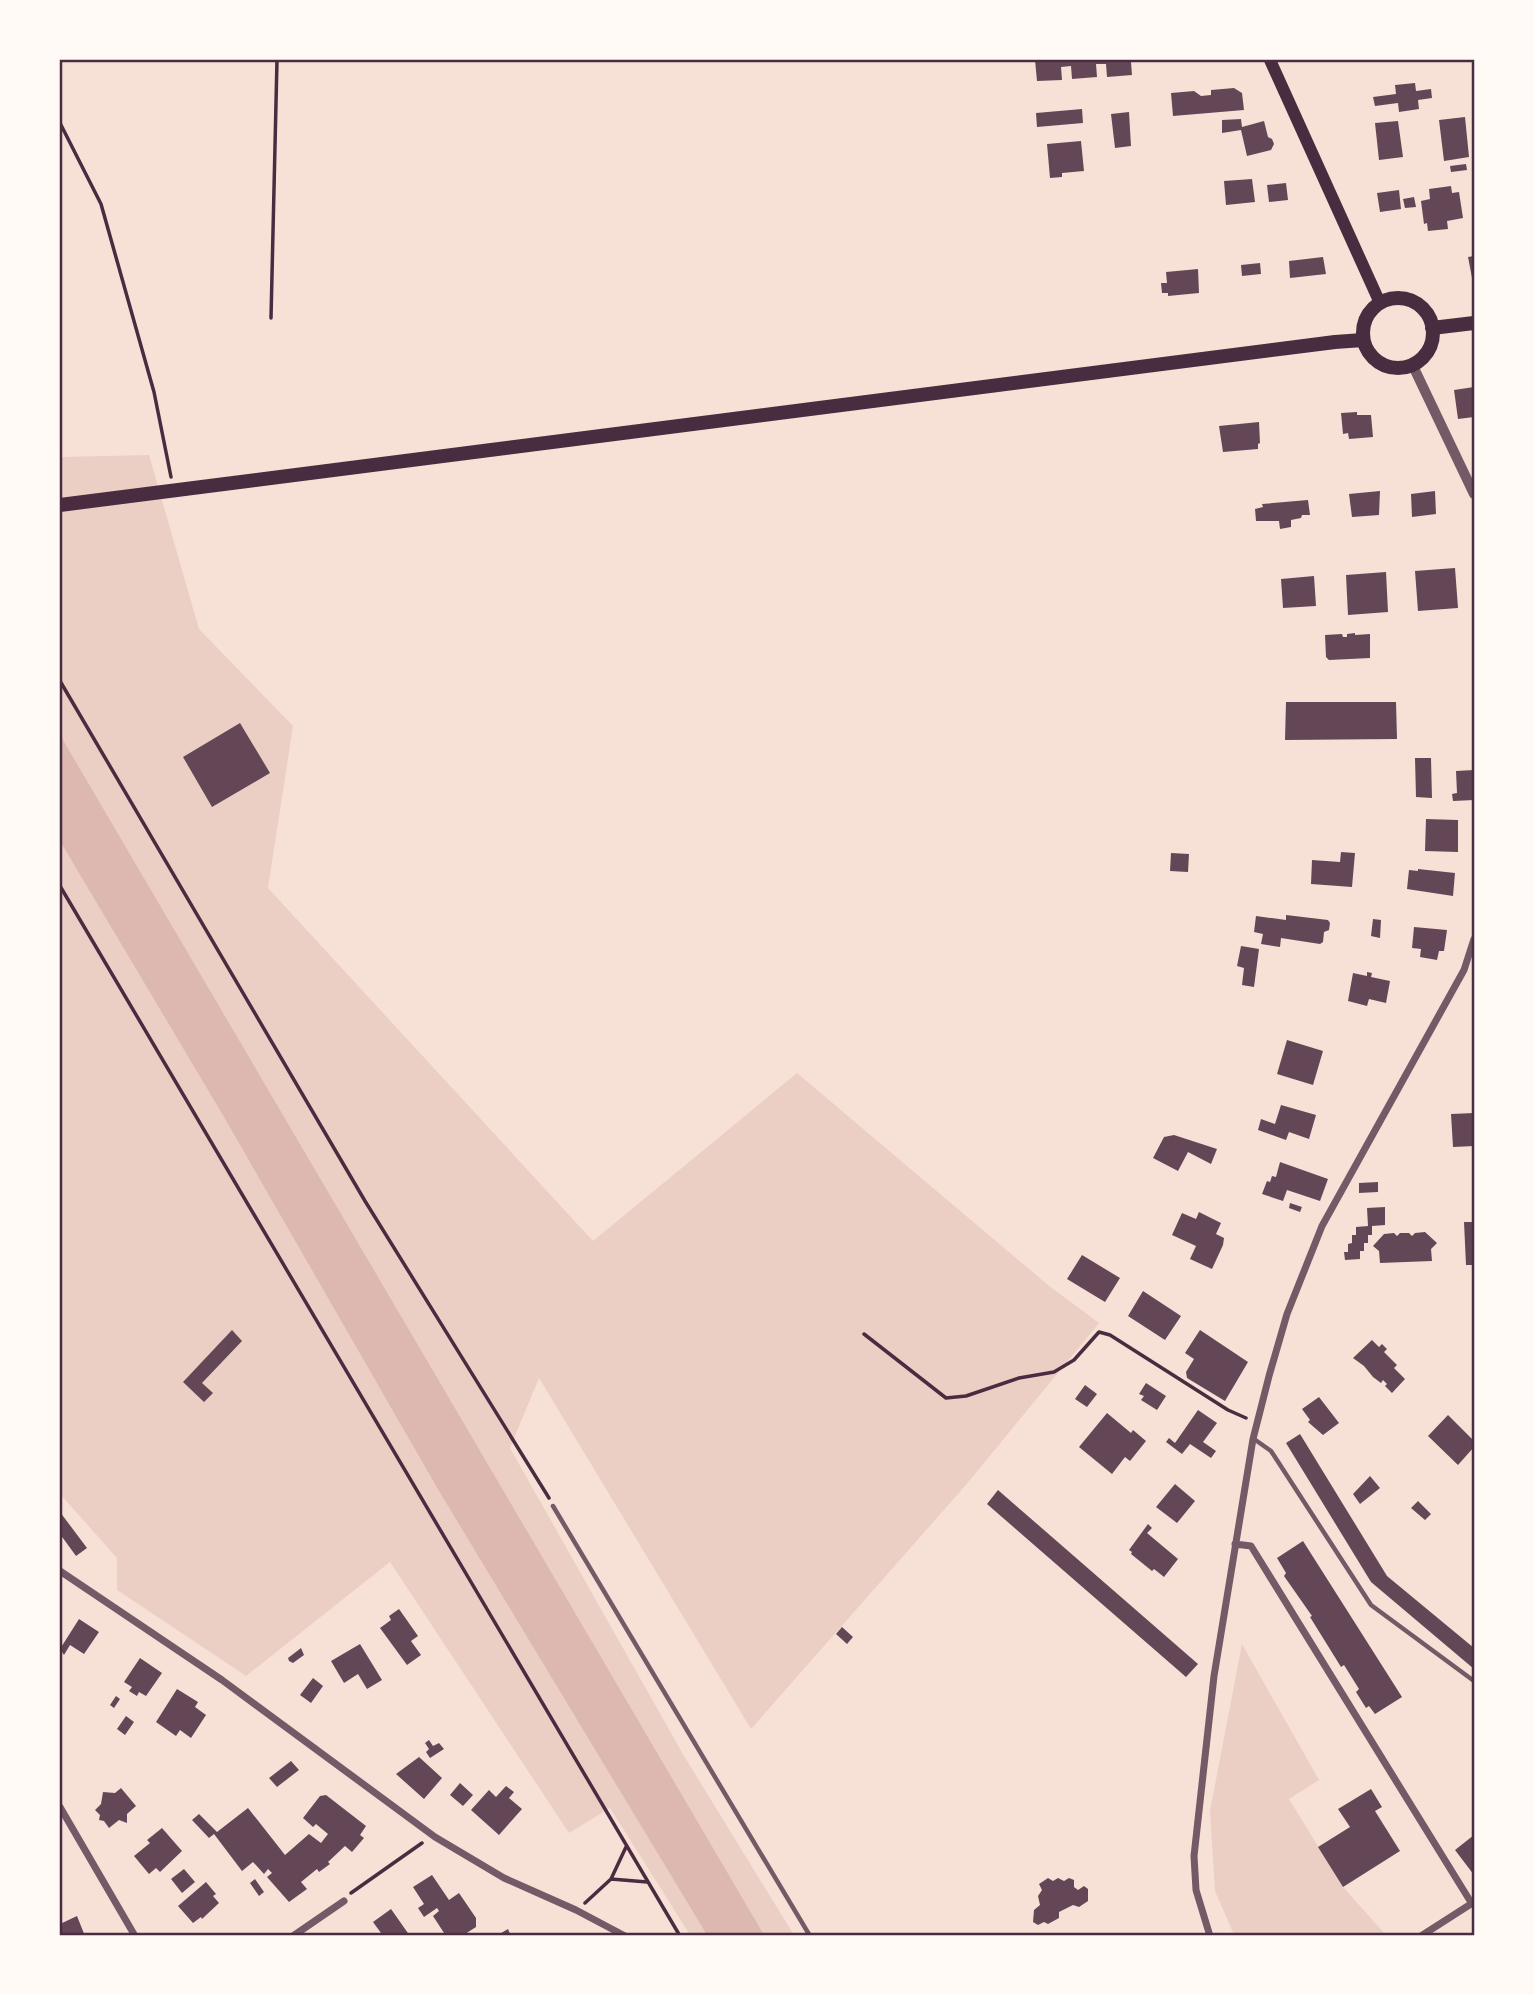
<svg xmlns="http://www.w3.org/2000/svg" width="1534" height="1995" font-family="Karla,sans-serif">
<style>
.green{fill:#ebcfc5}
.water{fill:#dcb8b0}
.building{fill:#644757}
.lines{fill:none;stroke-linecap:round;stroke-linejoin:round}
.path{stroke:#4a2c40;stroke-width:3.5}
.service{stroke:#755966;stroke-width:4.5}
.minor{stroke:#755966;stroke-width:7}
.tertiary{stroke:#755966;stroke-width:10}
.secondary{stroke:#4a2c40;stroke-width:12}
.primary{stroke:#4a2c40;stroke-width:14}
.neatline{fill:none;stroke:#4a2c40;stroke-width:2.5}
</style>
<rect width="100%" height="100%" fill="#f7e1d7"/>
<path class="green" d="M149 455 199 629 293 726 268 888 593 1241 797 1073 1048 1285 1099 1323 965 1486 751 1729 539 1378 510 1448 684 1756 794 1935H690L610 1808 569 1833 390 1562 246 1676 117 1590V1558L60 1494V457Z
M1242 1644 1319 1780 1289 1799 1343 1887 1386 1935H1234L1215 1891 1210 1811Z"/>
<path class="water" d="M60 735 764 1935H707L439 1491 224 1117 60 841Z"/>
<path class="building" d="M1035 60H1141V61L1131 62 1132 75 1107 77 1106 64H1096L1097 77 1072 79 1071 66 1061 67 1062 80 1037 81Z
M1415 83 1416 91 1431 89 1432 98 1418 100 1419 109 1399 112 1398 103 1375 106 1373 97 1396 94 1395 85Z
M1234 88 1242 93 1244 110 1173 116 1171 93 1194 91 1201 96 1211 95V90Z
M1082 109 1083 123 1037 127 1036 113Z
M1129 112 1131 146 1115 148 1111 114Z
M1465 117 1469 157 1444 161 1439 120Z
M1241 119 1242 127 1264 121 1268 137 1272 139 1274 144 1271 150 1247 156 1241 130 1222 133V120Z
M1398 121 1403 157 1379 160 1375 123Z
M1081 141 1084 171 1062 173V177L1050 178 1047 144Z
M1466 164 1467 170 1451 172 1450 166Z
M1252 179 1255 202 1226 205 1224 181Z
M1286 183 1288 200 1269 202 1267 185Z
M1451 186 1452 193 1459 192 1463 218 1447 221 1448 229 1428 231 1427 223 1424 224 1421 201 1430 199 1429 189Z
M1399 190 1401 209 1380 212 1377 193Z
M1414 197 1416 207 1405 208 1403 199Z
M1474 256V283H1473L1468 257Z
M1323 257 1326 274 1290 278 1289 261Z
M1260 263 1261 274 1242 276 1241 265Z
M1198 269 1199 293 1168 296V293H1162L1161 283H1167L1166 272Z
M1474 387V417L1458 419 1454 390Z
M1357 412V415H1371L1373 437 1349 439 1348 433 1343 434 1341 413Z
M1259 422 1260 443 1258 444V449L1223 452 1219 426Z
M1380 491 1379 515 1352 517 1349 494Z
M1435 491 1436 514 1412 517 1411 494Z
M1308 500 1310 515H1302L1301 518 1291 520V527L1280 529 1279 521H1256L1255 509 1263 507 1262 504Z
M1455 568 1458 608 1418 611 1415 571Z
M1386 572 1388 612 1348 615 1346 575Z
M1314 576 1316 606 1283 608 1281 579Z
M1355 633V635L1370 634V658L1329 660 1326 657 1325 635 1342 634 1343 637H1347V634Z
M1286 702H1396L1397 739 1285 740Z
M240 723 270 773 212 807 183 757Z
M1415 758H1431L1432 798 1416 797Z
M1474 770V800L1453 801 1452 794 1457 793 1456 771Z
M1426 819 1458 820V852L1425 851Z
M1341 852 1355 853 1352 887 1311 884 1312 860 1340 862Z
M1171 853 1189 854 1188 872 1170 871Z
M1418 869 1455 873 1453 896 1407 889 1409 870 1418 871Z
M1286 915 1328 920 1330 923 1329 930 1324 932 1323 942 1320 944 1281 938 1280 947 1261 944 1263 934 1254 932 1256 916 1286 920Z
M1373 919 1381 920 1380 938 1371 936Z
M1414 927 1447 930 1444 951H1439L1437 960 1420 957 1421 949 1412 948Z
M1241 946 1259 949 1254 987 1242 985 1244 968 1237 966Z
M1367 972 1372 973 1371 977 1390 981 1386 1003 1369 999 1367 1006 1348 1001 1353 973 1367 976Z
M1287 1040 1323 1051 1313 1085 1277 1074Z
M1281 1105 1316 1115 1309 1139 1289 1132 1286 1140 1258 1130 1261 1119 1275 1124Z
M1474 1113V1146L1453 1147 1451 1114Z
M1174 1135 1217 1149 1211 1164 1188 1152 1178 1171 1153 1158 1164 1137Z
M1280 1162 1328 1179 1320 1201 1287 1190 1283 1201 1262 1194 1267 1181 1270 1182 1272 1176 1276 1177Z
M1378 1182V1192L1359 1193V1183Z
M1290 1203 1302 1207 1300 1212 1289 1208Z
M1385 1207V1225L1372 1226V1235H1368V1243H1364V1251H1360V1259L1345 1260 1344 1252H1348V1244L1352 1243V1235H1356V1227L1368 1226 1367 1208Z
M1199 1212 1221 1223 1216 1234 1224 1238 1223 1245 1212 1269 1190 1259 1196 1246 1172 1235 1182 1213 1196 1219Z
M1464 1222H1474V1265H1466Z
M1425 1232 1437 1243 1431 1249 1432 1261 1380 1263 1379 1251 1373 1246 1384 1234 1394 1233 1397 1236 1400 1233H1409L1412 1236 1415 1233Z
M1082 1255 1120 1278 1105 1302 1067 1279Z
M1143 1291 1181 1316 1165 1340 1128 1316Z
M232 1330 242 1341 202 1383 213 1393 204 1402 183 1382Z
M1200 1330 1248 1362 1225 1401 1187 1378 1186 1372 1194 1359 1185 1353Z
M1372 1340 1379 1347 1382 1344 1387 1349 1384 1352 1397 1365 1394 1368 1405 1379 1392 1393 1385 1386 1387 1384 1383 1380 1381 1383 1373 1377 1364 1366 1353 1358Z
M1146 1383 1166 1396 1157 1410 1141 1400 1144 1396 1139 1394Z
M1085 1385 1097 1394 1087 1407 1075 1399Z
M1319 1397 1339 1423 1323 1435 1308 1422 1310 1420 1302 1409Z
M1198 1410 1217 1423 1203 1442 1216 1451 1211 1458 1190 1444 1182 1454 1166 1442 1169 1438 1175 1443Z
M1107 1413 1131 1433 1133 1430 1146 1441 1130 1461 1125 1457 1112 1474 1079 1447Z
M1448 1415 1474 1441V1447L1458 1465 1428 1436Z
M1300 1434 1387 1576 1474 1648V1669L1371 1582 1286 1443Z
M1370 1476 1380 1488 1360 1504 1353 1494Z
M1175 1484 1195 1501 1177 1523 1156 1507Z
M998 1490 1198 1664 1186 1677 987 1504Z
M1418 1501 1431 1514 1425 1520 1411 1508Z
M60 1512 87 1548 76 1556 60 1534Z
M1148 1524 1152 1528 1147 1533 1178 1559 1164 1577 1154 1569 1152 1571 1131 1554 1132 1552 1129 1550Z
M1303 1541 1402 1697 1375 1714 1369 1706 1366 1708 1356 1692 1359 1689 1344 1665 1341 1667 1310 1617 1312 1616 1284 1576 1286 1573 1277 1558Z
M399 1609 418 1636 411 1641 421 1655 407 1665 380 1628 391 1620 389 1616Z
M79 1619 99 1632 84 1654 70 1645 64 1655 60 1649Z
M842 1627 853 1637 847 1644 836 1634Z
M360 1644 382 1680 367 1689 358 1674 344 1683 331 1661Z
M301 1648 304 1655 293 1663 289 1661 288 1658Z
M140 1658 162 1673 146 1696 139 1692 137 1696 129 1691 132 1687 124 1682Z
M313 1678 323 1686 311 1703 300 1695Z
M177 1689 198 1702 195 1707 206 1715 191 1738 180 1730 176 1736 156 1722Z
M116 1696 120 1699 114 1708 110 1705Z
M126 1716 134 1722 125 1735 117 1729Z
M429 1740 433 1746 439 1743 444 1749 430 1758 426 1752 429 1749 425 1743Z
M419 1757 442 1778 424 1799 396 1774Z
M291 1761 299 1770 277 1787 269 1778Z
M460 1783 473 1795 463 1806 450 1795Z
M506 1786 514 1792 509 1798 522 1809 499 1835 471 1810 489 1790 496 1797Z
M121 1788 136 1806 127 1814V1823L119 1820 109 1828 104 1821 99 1820 100 1815 95 1810 101 1804 103 1792 115 1793Z
M1371 1789 1382 1807 1375 1811 1400 1851 1343 1887 1318 1847 1350 1827 1338 1809Z
M326 1795 366 1826 360 1835 364 1838 352 1852 345 1846 328 1862 330 1864 319 1872 317 1869 301 1882 307 1889 289 1902 267 1877 272 1873 268 1869 264 1874 253 1862 242 1871 214 1834 209 1838 192 1820 199 1814 217 1832 248 1808 285 1855 309 1834 321 1843 328 1834 316 1824 313 1827 303 1818 320 1796Z
M162 1828 182 1851 160 1872 156 1868 149 1874 134 1856 150 1843 147 1840Z
M1474 1835V1875L1455 1850Z
M184 1869 195 1882 182 1893 171 1879Z
M432 1875 449 1900 459 1893 476 1918V1927L462 1936H446L433 1916 439 1911 437 1908 424 1917 418 1908 424 1904 413 1887Z
M1048 1878 1053 1881 1058 1878 1064 1881 1069 1878 1074 1880V1887L1078 1890 1084 1886 1088 1889V1901L1079 1907 1073 1905 1059 1912V1918L1048 1924 1044 1922 1038 1925 1033 1922 1034 1910 1040 1905 1038 1896 1042 1890 1039 1884Z
M255 1879 264 1892 259 1896 250 1883Z
M206 1882 216 1894 213 1896 219 1903 202 1919 201 1917 193 1923 178 1906Z
M391 1909 410 1936H377L381 1933 373 1922Z
M77 1916 85 1936H60V1924Z
M508 1929 511 1936H496Z"/>
<g class="lines">
<path class="path" d="M60 123 101 204 154 392 171 477
M271 318 277 60
M60 681 365 1201 549 1498
M60 886 680 1936
M864 1334 946 1398 966 1396 1019 1378 1054 1372 1074 1360 1099 1332 1110 1335 1228 1410 1246 1418
M611 1879 626 1847
M351 1893 422 1843
M585 1903 611 1879 647 1882"/>
<path class="service" d="M1254 1439 1271 1451 1371 1605 1474 1681
M553 1506 810 1936"/>
<path class="minor" d="M1235 1544 1251 1546 1472 1904
M60 1571 222 1680 435 1837 504 1878 576 1910 625 1936
M60 1807 135 1936
M293 1936 344 1901
M1210 1936 1196 1890 1194 1856 1214 1676 1253 1439 1269 1376 1287 1314 1322 1226 1464 970 1474 939
M1421 1936 1474 1902"/>
<path class="tertiary" d="M1413 366 1474 494"/>
<path class="secondary" d="M1270 60 1380 303"/>
<path class="primary" d="M1363 333a35 35 0 1 1 70 0a35 35 0 1 1-70 0Z
M1432 328 1474 323
M60 505 1335 342 1363 340"/>
</g>
<rect width="1534" height="1995" fill="none" stroke="#fffaf5" stroke-width="122"/>
<rect x="61" y="61" width="1412" height="1873" class="neatline"/>
</svg>
